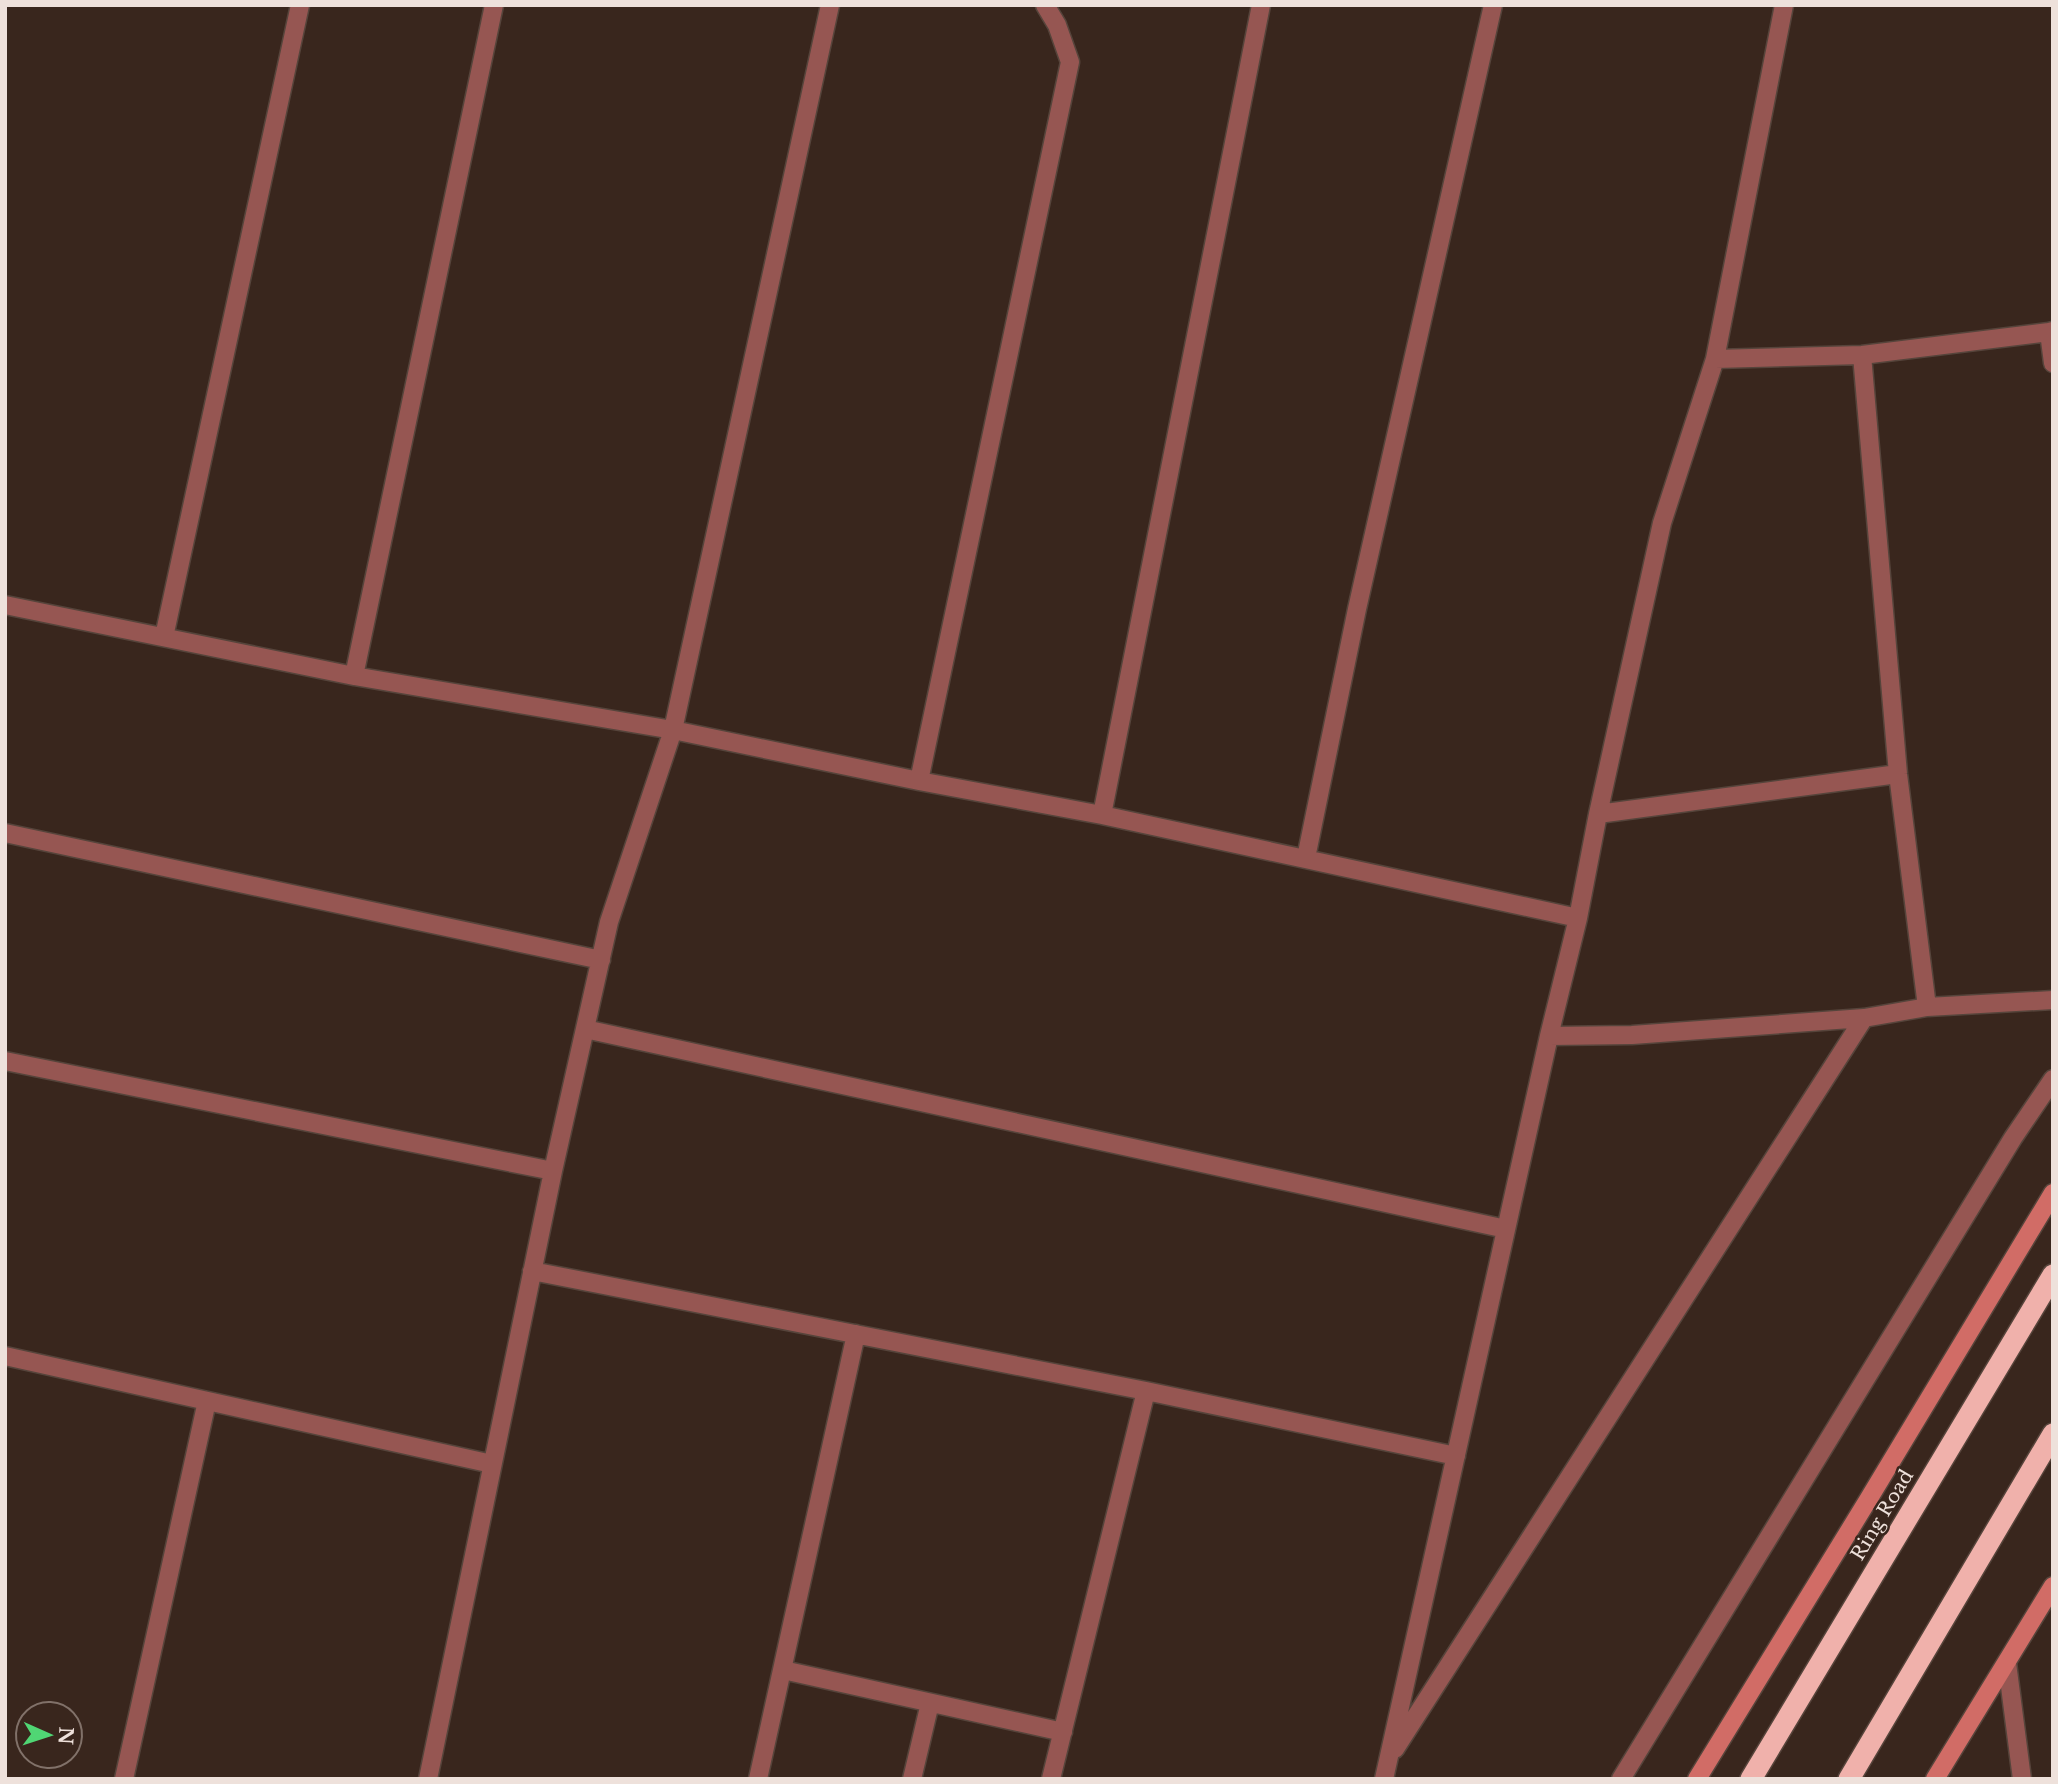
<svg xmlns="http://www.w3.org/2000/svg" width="2058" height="1784" font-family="'Libre Baskerville',serif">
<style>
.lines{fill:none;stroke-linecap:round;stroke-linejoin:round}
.street-casing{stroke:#56443b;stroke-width:21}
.secondary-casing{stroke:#56443b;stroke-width:21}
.highway-casing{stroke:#56443b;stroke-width:24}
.street{stroke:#965652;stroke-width:18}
.secondary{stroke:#d16c66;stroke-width:18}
.highway{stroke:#f0b1ab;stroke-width:21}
.labels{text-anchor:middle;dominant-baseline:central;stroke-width:5;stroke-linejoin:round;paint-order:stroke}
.street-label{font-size:19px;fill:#eee1db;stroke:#39261d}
</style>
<rect width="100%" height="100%" fill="#39261d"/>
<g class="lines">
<defs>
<path id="street" d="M2053 331 2049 332 2053 363
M1862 355 1898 774 1927 1007
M1715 359 1862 355 2049 332
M5 605 354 676 673 730 919 781 1102 815 1578 918
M164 637 300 5
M354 676 494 5
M919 781 1070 62 1057 25 1045 5
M1598 814 1898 774
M1102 815 1261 5
M5 833 601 960
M1306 858 1357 609 1493 5
M585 1029 1506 1229
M1549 1036 1632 1035 1864 1018 1927 1007 2053 1000
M5 1061 553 1171
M532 1271 1146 1391 1456 1456
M5 1356 492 1464
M2007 1663 2022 1779
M783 1670 1063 1732
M1395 1749 1864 1018
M124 1779 207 1401
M428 1779 553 1171 609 922 673 730 830 5
M758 1779 856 1334
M912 1779 930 1703
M1051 1779 1146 1391
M1384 1779 1549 1036 1578 918 1598 814 1662 523 1715 359 1784 5
M1621 1779 2013 1138 2053 1079"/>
<path id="secondary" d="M1697 1779 1868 1500 2053 1193
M1935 1779 2053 1586"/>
<path id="highway" d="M1751 1779 2053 1275
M1849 1779 2053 1434"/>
</defs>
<use href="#street" class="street-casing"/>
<use href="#secondary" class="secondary-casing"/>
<use href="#highway" class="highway-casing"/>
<use href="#street" class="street"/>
<use href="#secondary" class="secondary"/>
<use href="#highway" class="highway"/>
</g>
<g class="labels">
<g class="street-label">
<text transform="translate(1882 1515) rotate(-59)">Ring Road</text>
</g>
</g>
<rect width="2058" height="1784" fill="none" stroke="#eee1db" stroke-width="14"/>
<g transform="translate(49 1735) rotate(93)"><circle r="33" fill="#39261d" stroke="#817169" stroke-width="2"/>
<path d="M0-5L12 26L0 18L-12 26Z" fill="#50d674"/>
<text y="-10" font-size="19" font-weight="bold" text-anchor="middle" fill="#eee1db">N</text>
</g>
</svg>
